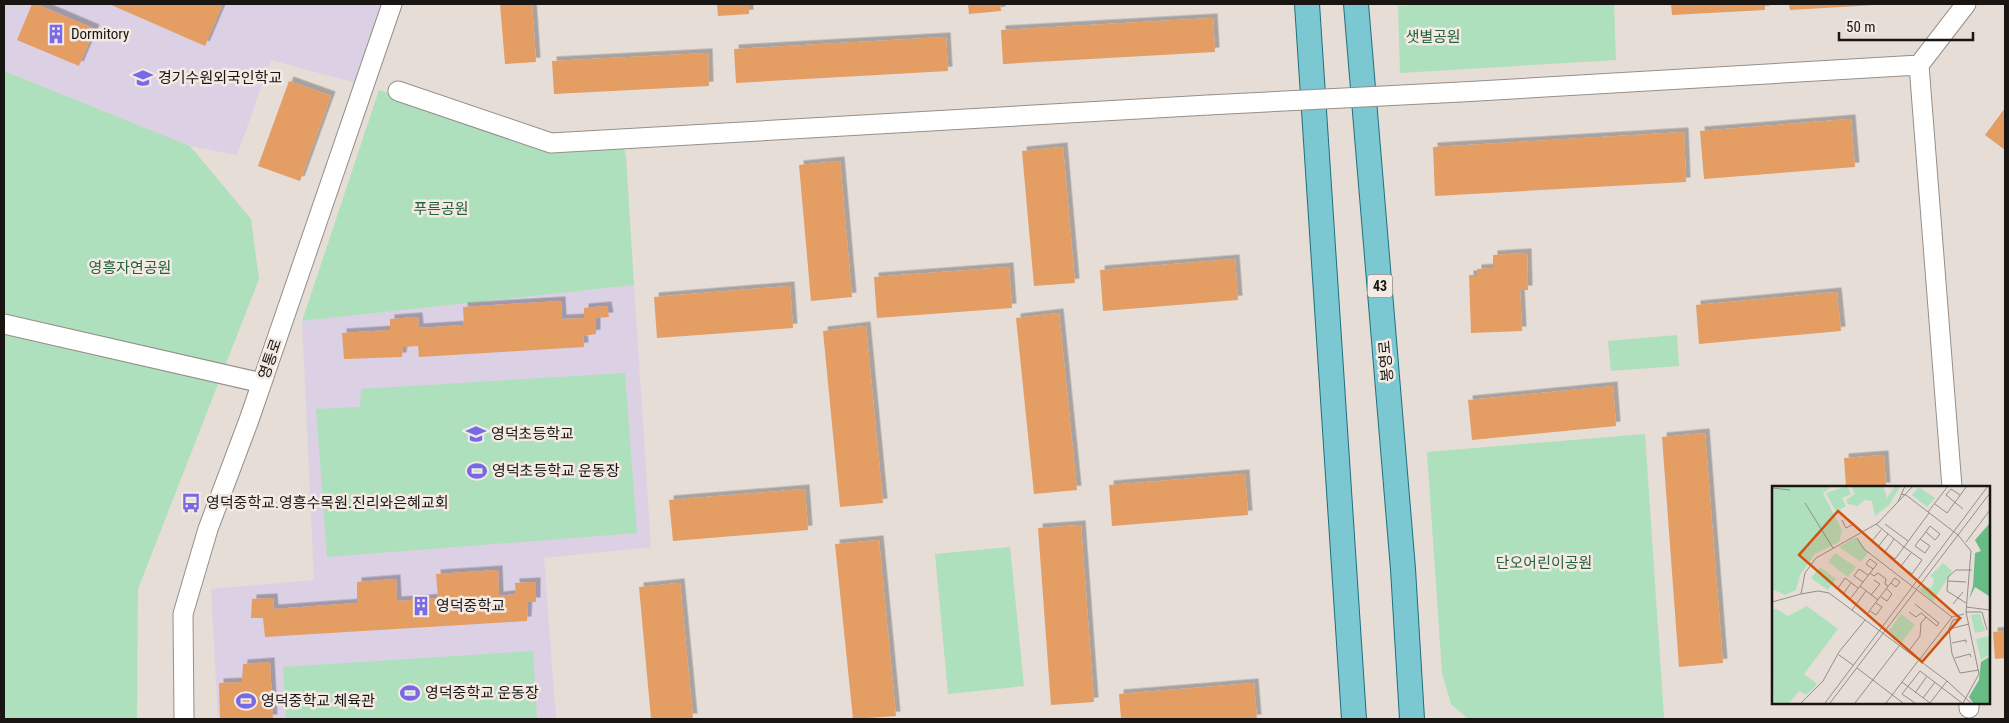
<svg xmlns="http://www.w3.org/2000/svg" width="2009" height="723" font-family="'Roboto Condensed','Noto Sans KR',sans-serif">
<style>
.education{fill:#dcd0e4}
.green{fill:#aee0bd}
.building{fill:#e49d64;filter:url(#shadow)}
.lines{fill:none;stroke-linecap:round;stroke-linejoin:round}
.minor-casing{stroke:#968f89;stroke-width:21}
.major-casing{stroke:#1f707c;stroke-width:26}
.minor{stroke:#fff;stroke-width:19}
.major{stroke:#7bc7d2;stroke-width:24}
.minor-bridge-casing{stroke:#968f89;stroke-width:21;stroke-linecap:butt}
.minor-bridge{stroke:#fff;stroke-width:19}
.labels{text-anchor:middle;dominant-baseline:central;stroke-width:5;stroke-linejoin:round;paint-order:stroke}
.shield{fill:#f3eae4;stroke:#5a5552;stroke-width:1}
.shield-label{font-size:14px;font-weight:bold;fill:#181513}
.poi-label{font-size:15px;fill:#181513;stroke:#f3eae4;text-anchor:start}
.park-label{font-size:15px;fill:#26613d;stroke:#f3eae4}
.street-label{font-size:15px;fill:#181513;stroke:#f3eae4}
.inset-road{fill:none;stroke:#948d89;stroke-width:1}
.view{fill:#d3520d;fill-opacity:0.15;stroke:#d3520d;stroke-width:2.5}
.inset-edge{fill:none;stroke:#181513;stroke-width:2.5}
</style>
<defs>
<filter id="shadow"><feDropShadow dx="4.5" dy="-4.5" stdDeviation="0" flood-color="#0004"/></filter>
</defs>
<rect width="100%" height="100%" fill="#e6ddd7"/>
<path class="education" d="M4 4H393L363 85 271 60 237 155 190 146 4 71Z
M634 285 651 547 544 558 556 719H218L211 589 314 580 302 321Z"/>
<path class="green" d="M1420 4H1614L1616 60 1400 73 1398 6Z
M4 71 190 146 251 219 259 279 138 589 137 719H4Z
M379 90 551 143 622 139 626 157 634 285 302 321Z
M1677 335 1679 366 1611 371 1608 341Z
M625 373 637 533 327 557 316 409 360 407 361 389Z
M1645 434 1664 718 1468 719 1451 704 1442 673 1427 452Z
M1010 547 1024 686 948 694 935 554Z
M533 651 537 719H286L283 667Z"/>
<path class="building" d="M32 4H36L95 29 79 66 17 40Z
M109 4H223L205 46Z
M500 4H532L536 62 505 64Z
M717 4H749V14L718 16Z
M968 4H1000L1001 11 969 14Z
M1671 4H1765V10L1672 15Z
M1789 4H1875V5L1790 10Z
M1213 18 1215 52 1003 64 1001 30Z
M946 37 948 71 736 83 734 49Z
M708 53 709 86 554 94 552 61Z
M289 81 331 96 300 181 258 166Z
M2005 108V150L1985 135Z
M1851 119 1855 167 1704 179 1700 131Z
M1684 132 1686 182 1435 196 1433 147Z
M1063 147 1075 283 1034 286 1022 151Z
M840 161 852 297 811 301 799 165Z
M1527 253 1528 290H1520L1522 331 1471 333 1469 275H1477V269L1493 268V255Z
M1235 259 1238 300 1103 311 1100 270Z
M1009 267 1012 308 877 318 874 277Z
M790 286 793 328 657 338 654 297Z
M1837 292 1841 331 1699 344 1696 305Z
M561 301 562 319 584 318V308L607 306 609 317 596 318V334L583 336 584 347 419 357 418 346 403 347 402 357 344 359 342 333 390 330V319L418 317 419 328 464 325 463 307Z
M1059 313 1077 490 1034 494 1016 318Z
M866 326 883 503 840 507 823 331Z
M1613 386 1616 426 1472 440 1468 400Z
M1705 433 1723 663 1679 667 1662 437Z
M1884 455 1886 487H1846L1844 458Z
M1245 474 1248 515 1112 526 1109 485Z
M805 489 808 530 673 541 669 500Z
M1081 525 1094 702 1051 705 1038 528Z
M879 540 896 716 853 719 835 544Z
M498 570 499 596 516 594 515 583 536 582V602H528L527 621 265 637 263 618H251L252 599 273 598 274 609 357 603V582L396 579 397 601 438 598 436 574Z
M680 583 693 718 651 719 639 587Z
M2005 631V658L1995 659 1993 632Z
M270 662 273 719H220L219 683 242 682 243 664Z
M1254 683 1257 719H1121L1119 694Z"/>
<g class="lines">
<defs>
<path id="minor" d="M398 91 551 143 1208 105
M1461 92 1919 65
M4 324 262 383
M1952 487 1919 65 1966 4
M1969 702V708
M184 719 183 614 208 529 249 420 392 4"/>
<path id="major" d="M1307 4 1354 719
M1356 4 1403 569 1412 719"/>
</defs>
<use href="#minor" class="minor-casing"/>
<use href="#major" class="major-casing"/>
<use href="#minor" class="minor"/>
<use href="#major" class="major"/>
<defs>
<path id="minor-bridge" d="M1208 105 1461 92"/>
</defs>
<use href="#minor-bridge" class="minor-bridge-casing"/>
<use href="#minor-bridge" class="minor-bridge"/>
</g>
<defs>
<symbol id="building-bare" viewBox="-9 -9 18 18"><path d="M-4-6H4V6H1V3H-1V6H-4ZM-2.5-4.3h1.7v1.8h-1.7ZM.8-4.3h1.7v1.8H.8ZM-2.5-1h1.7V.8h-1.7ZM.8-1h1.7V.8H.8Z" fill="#7869e4" stroke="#f3eae4" stroke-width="2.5" paint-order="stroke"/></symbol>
<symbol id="school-bare" viewBox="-9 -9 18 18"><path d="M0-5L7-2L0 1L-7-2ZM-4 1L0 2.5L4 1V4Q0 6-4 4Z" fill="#7869e4" stroke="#f3eae4" stroke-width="2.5" paint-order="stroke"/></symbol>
<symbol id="stadium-bare" viewBox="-9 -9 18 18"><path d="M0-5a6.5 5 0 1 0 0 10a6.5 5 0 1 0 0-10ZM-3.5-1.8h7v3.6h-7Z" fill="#7869e4" stroke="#f3eae4" stroke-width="2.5" paint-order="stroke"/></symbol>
<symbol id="bus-bare" viewBox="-9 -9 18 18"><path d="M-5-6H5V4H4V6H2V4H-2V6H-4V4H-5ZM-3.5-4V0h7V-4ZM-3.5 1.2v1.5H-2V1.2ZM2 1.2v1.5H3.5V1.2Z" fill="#7869e4" stroke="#f3eae4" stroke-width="2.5" paint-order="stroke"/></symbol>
</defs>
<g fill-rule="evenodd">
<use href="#building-bare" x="42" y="20" width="28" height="28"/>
<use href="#school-bare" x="129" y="64" width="28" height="28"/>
<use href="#school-bare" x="462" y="420" width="28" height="28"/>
<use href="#stadium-bare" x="463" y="457" width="28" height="28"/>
<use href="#bus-bare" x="177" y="489" width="28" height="28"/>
<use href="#building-bare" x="407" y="592" width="28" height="28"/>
<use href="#stadium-bare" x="396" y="679" width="28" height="28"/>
<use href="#stadium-bare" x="232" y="687" width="28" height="28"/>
</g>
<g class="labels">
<rect class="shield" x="1367.5" y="274.5" width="25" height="23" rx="4"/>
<g class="shield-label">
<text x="1380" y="286">43</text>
</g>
<g class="poi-label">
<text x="71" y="34">Dormitory</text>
<text x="158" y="78">경기수원외국인학교</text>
<text x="491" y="434">영덕초등학교</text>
<text x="492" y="471">영덕초등학교 운동장</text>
<text x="206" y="503">영덕중학교.영흥수목원.진리와은혜교회</text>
<text x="436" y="606">영덕중학교</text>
<text x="425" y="693">영덕중학교 운동장</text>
<text x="261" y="701">영덕중학교 체육관</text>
</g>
<g class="park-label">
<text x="1433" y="37">샛별공원</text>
<text x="441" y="209">푸른공원</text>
<text x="130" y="268">영흥자연공원</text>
<text x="1544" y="563">단오어린이공원</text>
</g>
<g class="street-label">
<text transform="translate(270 359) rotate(-71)">영통로</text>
<text transform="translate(1386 361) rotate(-95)">봉영로</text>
</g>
</g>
<g transform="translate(1772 486)">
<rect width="218" height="218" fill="#e6ddd7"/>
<path d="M0 0H60L51 7 70 44 67 56 43 68 28 89 24 104 13 109 0 103ZM75 0 79 8 70 12 74 20 64 26 54 7ZM79 0H111L115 12 123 0H128L118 18 103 30 100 15 93 14 85 20 76 18 74 14 83 8ZM147 1 163 12 155 21 140 9ZM84 51 96 67 89 76 67 61ZM63 67 84 81 76 91 56 76ZM171 77 180 85 161 115 147 104 151 100 160 102 162 92 158 90ZM48 81 64 93 56 104 39 92ZM35 120 66 143 32 188 45 198 41 203 34 209 27 205 17 217H2L0 123H5L16 130ZM129 128 143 139 129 157 117 145ZM208 128 213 145 203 147 199 129ZM217 150V169L209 174 204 153Z" fill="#aee0bd"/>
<path d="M217 38V110L203 101 197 113 201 100 203 67 209 65 203 54ZM217 171V217H201L197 211 207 194 209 176Z" fill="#69bb86"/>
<path class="inset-road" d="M0 2 18 4M129 8 134 9 186 49 199 65 194 126 207 188 191 217M188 9 179 3 174 9 191 23M126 16 133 0M33 17 61 62M163 18 175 27 195 0M156 26 176 0M70 34 74 42 82 38M104 38 132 61 157 27M113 38 136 55M109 44 100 55 106 61 116 48M85 52 92 63 180 131M122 53 113 66 123 73 132 61 150 74 140 88 129 80 139 67M148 53 158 60 153 67 143 60 148 53 150 51 158 40 168 48 163 54 154 46M194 56 218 24M98 87 102 90 106 87 114 93 113 98 116 100M176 95 194 96M91 96 82 90 87 83 96 89M79 97 71 108 78 113 105 78 98 73 94 78 101 83M88 100 106 114M66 102 73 92 86 102M29 108 46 105 57 107 175 195 199 217M99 109 108 98 102 94M109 111 115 115 120 108 115 103M0 116 29 108 33 87 44 72 106 37 141 0M194 117 175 105 176 91 184 84H200M181 118 191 106M194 121 218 124M80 124 94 105M98 125 104 129 110 121 104 117M137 126 144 131 149 127 165 140 167 137 143 118M194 126H210L215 144M96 127 98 124 114 103 123 92 128 96 124 101 119 97M197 138 177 143 180 168 188 187 207 184M177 143 181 134 190 132M180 157 194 154V157M136 166 148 150 149 137 154 131M67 169 81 179M183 172 198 168 199 171M148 173 180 131 192 128M85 182 131 217M130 196 158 217M143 207 155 190M151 212 163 196M29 217 51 195 67 166 93 134M53 217 216 0M58 217 218 7M83 217 127 160M114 217 146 175M143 217 130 208 148 185 190 217M158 217 175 195"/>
<path class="view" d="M66 25 188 132 150 176 27 69Z"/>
<rect width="218" height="218" class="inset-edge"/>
</g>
<rect width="2009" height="723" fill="none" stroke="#181513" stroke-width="10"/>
<path d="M1839 32v8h134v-8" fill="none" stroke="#181513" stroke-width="2.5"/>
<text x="1846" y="32" font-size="15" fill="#181513" stroke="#f3eae4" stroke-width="4" paint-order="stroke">50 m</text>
</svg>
